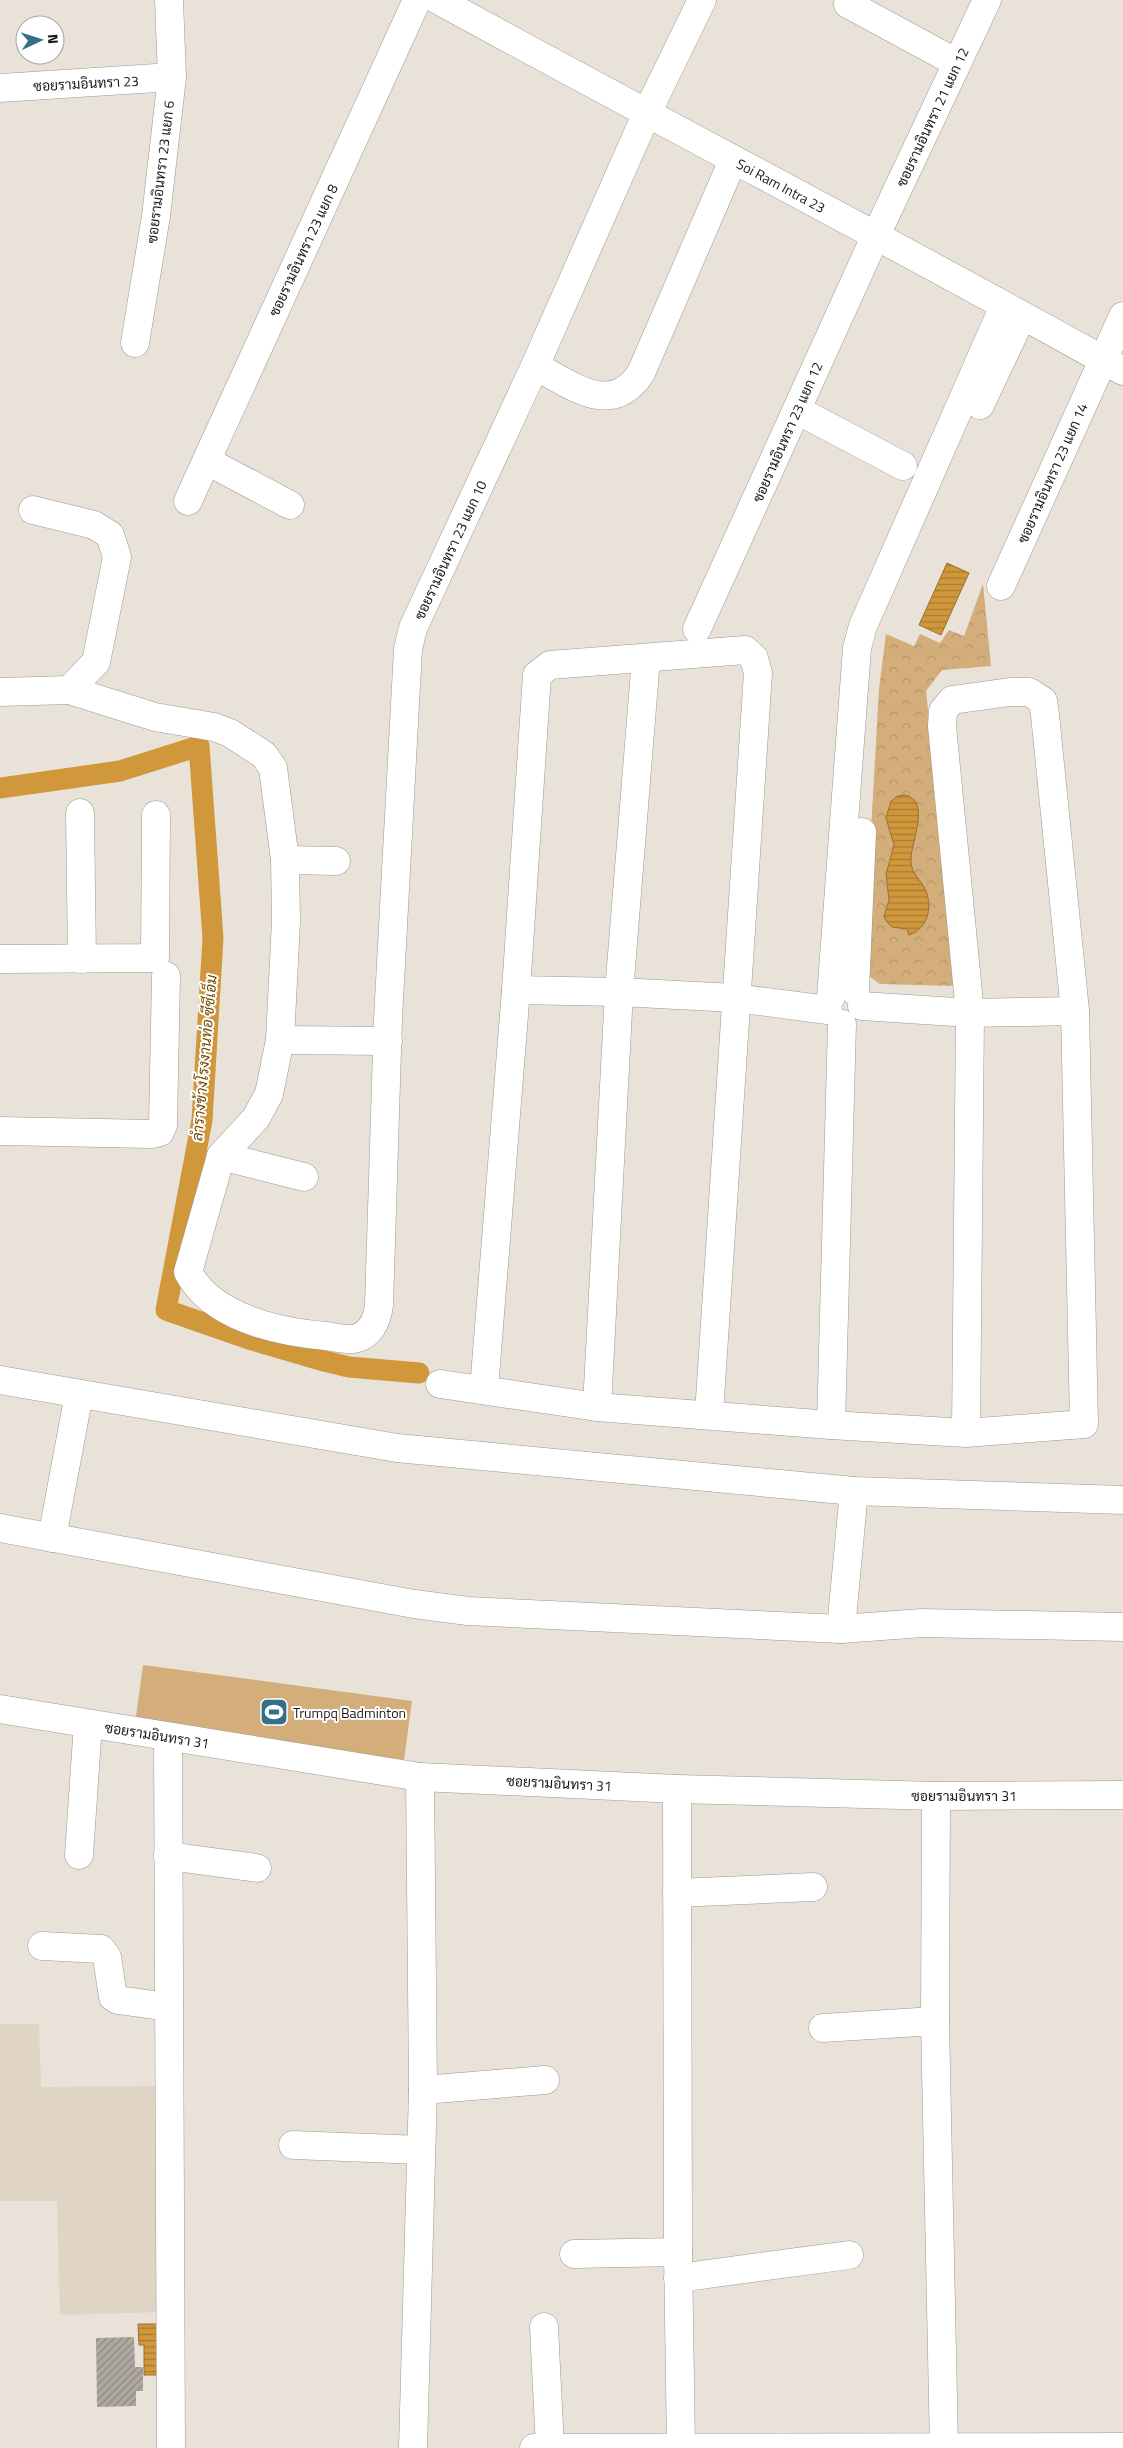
<svg xmlns="http://www.w3.org/2000/svg" width="1123" height="2448" font-family="'Titillium Web',Sarabun,sans-serif">
<style>
.built{fill:#e0d4c5}
.park{fill:url(#park-crowns)}
.pitch{fill:#d3ae7a}
.water{fill:url(#water-rules);stroke:#9a7130}
.lines{fill:none;stroke-linecap:round;stroke-linejoin:round}
.canal{stroke:#d1973b;stroke-width:21}
.building{fill:url(#building-hatch)}
.minor-casing{stroke:#9e988f;stroke-width:29}
.minor{stroke:#fff;stroke-width:28}
.labels{text-anchor:middle;dominant-baseline:central;stroke-width:4;stroke-linejoin:round;paint-order:stroke}
.street-label{font-size:14px;fill:#1b1915;stroke:#fff}
.poi-label{font-size:14px;fill:#1b1915;stroke:#fff;text-anchor:start}
.water-label{font-size:15px;font-style:italic;fill:#714b00;stroke:#fff}
</style>
<defs>
<pattern id="park-crowns" width="20" height="18" patternUnits="userSpaceOnUse" patternTransform="scale(1.25)"><rect width="20" height="18" fill="#d3ae7a"/><path d="M2 6a3 3 0 1 1 6 0M12 15a3 3 0 1 1 6 0" fill="none" stroke="#b59569"/></pattern>
<pattern id="water-rules" width="6" height="5" patternUnits="userSpaceOnUse" patternTransform="scale(1.25)"><rect width="6" height="5" fill="#d1973b"/><path d="M0 2.5h6" fill="none" stroke="#a97a30"/></pattern>
<pattern id="building-hatch" width="6" height="6" patternUnits="userSpaceOnUse" patternTransform="scale(1.25)"><rect width="6" height="6" fill="#aea8a0"/><path d="M-1 1l2-2M0 6l6-6M5 7l2-2" fill="none" stroke="#8d8881"/></pattern>
</defs>
<rect width="100%" height="100%" fill="#e9e2d9"/>
<path class="built" d="M0 2024H39L41 2087 157 2086 162 2312 60 2315 57 2201H0Z"/>
<path class="park" d="M983 584 991 666 942 670 926 691 956 986 880 984 863 972 879 689 886 634 914 646 920 634 940 643 949 630 964 636Z"/>
<path class="pitch" d="M143 1665 412 1701 404 1760 135 1724Z"/>
<path class="water" d="M947 563 969 573 941 635 919 625Z
M905 795C932 801 910 843 911 861 911 874 921 879 926 891 933 909 927 929 909 935L907 929 892 927 886 921 884 916 889 900 886 874 894 845 886 818 891 801 898 796Z
M138 2324H157L158 2375H144V2345H139Z"/>
<g class="lines">
<path class="canal" d="M0 788 120 771 199 746 213 938 202 1120 166 1310 252 1340 320 1360 349 1367 419 1373"/>
</g>
<path class="building" d="M134 2337 135 2367H143V2391H136V2406L97 2407 96 2338Z"/>
<g class="lines">
<defs>
<g id="minor">
<path id="s1" d="M438 0C666 125 896 244 1123 371"/>
<path d="M848 4 957 63"/>
<path d="M0 88 172 77"/>
<path d="M135 343 156 216 172 77 169 0"/>
<path d="M535 366C572 385 611 418 641 373L733 160"/>
<path d="M980 405 1022 316"/>
<path d="M797 410 903 466"/>
<path d="M207 461 290 505"/>
<path d="M188 501 417 0"/>
<path d="M1001 586 1123 316"/>
<path d="M697 629 876 235 987 0"/>
<path d="M69 690 155 717 214 727 230 733 264 755 273 768 285 860 286 921 280 1040 269 1094 256 1118 221 1156 188 1272C212 1318 279 1332 326 1336 334 1337 345 1340 353 1339 371 1336 377 1320 379 1305L388 1019 408 649 413 628 535 366 646 115 702 0"/>
<path d="M0 692 69 690 96 662 117 557 110 535 94 525 33 510"/>
<path d="M80 813 82 959"/>
<path d="M285 860 336 861"/>
<path d="M0 959 155 958 156 815"/>
<path d="M516 990 619 992 735 998 828 1010"/>
<path d="M855 991 862 832"/>
<path d="M831 997 857 648 863 626 1004 306"/>
<path d="M862 1006 970 1013 1075 1011"/>
<path d="M280 1040 388 1041"/>
<path d="M0 1131 152 1134 160 1132 163 1125 166 976"/>
<path d="M221 1156 304 1177"/>
<path d="M0 1380 397 1448 854 1491 1123 1500"/>
<path d="M440 1384 597 1407 831 1425 966 1433 1084 1424 1075 1011 1045 715 1043 701 1029 692H1010L952 700 943 711 942 726 970 1013 966 1433"/>
<path d="M484 1389 516 990 537 675 550 665 745 650 754 658 758 673 709 1414"/>
<path d="M597 1407 619 992 646 658"/>
<path d="M831 1425 842 1024"/>
<path d="M0 1528 414 1604 468 1611 841 1629 922 1623 1123 1627"/>
<path d="M52 1538 79 1394"/>
<path d="M841 1629 854 1491"/>
<path d="M0 1709 420 1777 677 1789 936 1796 1123 1795"/>
<path d="M168 1737 171 2448"/>
<path d="M677 1789 678 2252 681 2448"/>
<path d="M936 1796 935 2021 944 2448"/>
<path d="M79 1855 88 1724"/>
<path d="M168 1856 257 1868"/>
<path d="M677 1893 813 1887"/>
<path d="M42 1946 101 1949 107 1957 113 1997 118 2000 169 2007"/>
<path d="M823 2028 935 2021"/>
<path d="M423 2090 545 2080"/>
<path d="M293 2145 421 2150"/>
<path d="M574 2254 678 2252"/>
<path d="M678 2278 849 2255"/>
<path d="M544 2327 550 2448"/>
<path d="M413 2448 423 2090 420 1777"/>
<path d="M534 2448 1123 2447"/>
</g>
</defs>
<use href="#minor" class="minor-casing"/>
<use href="#minor" class="minor"/>
</g>
<defs>
<symbol id="stadium-square" viewBox="-11 -11 22 22"><rect x="-9" y="-9" width="18" height="18" rx="4" fill="#347087" stroke="#fff"/><path d="M0-5a6.5 5 0 1 0 0 10a6.5 5 0 1 0 0-10ZM-3.5-1.8h7v3.6h-7Z" fill="#fff"/></symbol>
</defs>
<g fill-rule="evenodd">
<use href="#stadium-square" x="258" y="1696" width="32" height="32"/>
</g>
<g class="labels">
<g class="street-label">
<text transform="translate(86 83) rotate(-3)">ซอยรามอินทรา 23</text>
<text transform="translate(932 117) rotate(-65)">ซอยรามอินทรา 21 แยก 12</text>
<text transform="translate(160 172) rotate(-83)">ซอยรามอินทรา 23 แยก 6</text>
<text stroke="none"><textPath href="#s1" startOffset="390">Soi Ram Intra 23</textPath></text>
<text transform="translate(303 250) rotate(-65)">ซอยรามอินทรา 23 แยก 8</text>
<text transform="translate(787 432) rotate(-66)">ซอยรามอินทรา 23 แยก 12</text>
<text transform="translate(1052 473) rotate(-66)">ซอยรามอินทรา 23 แยก 14</text>
<text transform="translate(450 550) rotate(-65)">ซอยรามอินทรา 23 แยก 10</text>
<text transform="translate(157 1735) rotate(9)">ซอยรามอินทรา 31</text>
<text transform="translate(559 1783) rotate(3)">ซอยรามอินทรา 31</text>
<text x="964" y="1795">ซอยรามอินทรา 31</text>
</g>
<g class="poi-label">
<text x="293" y="1712">Trumpq Badminton</text>
</g>
<g class="water-label">
<text transform="translate(204 1058) rotate(-85)">ลำรางข้างโรงงานท่อ ซีซีเอ็ม</text>
</g>
</g>
<g transform="translate(40 40) rotate(86)"><circle r="24" fill="#ffffff" stroke="#a4a3a1"/>
<path d="M0-4L9 19L0 12L-9 19Z" fill="#347087"/>
<text y="-8" font-size="14" font-weight="bold" text-anchor="middle" fill="#1b1915">N</text>
</g>
</svg>
